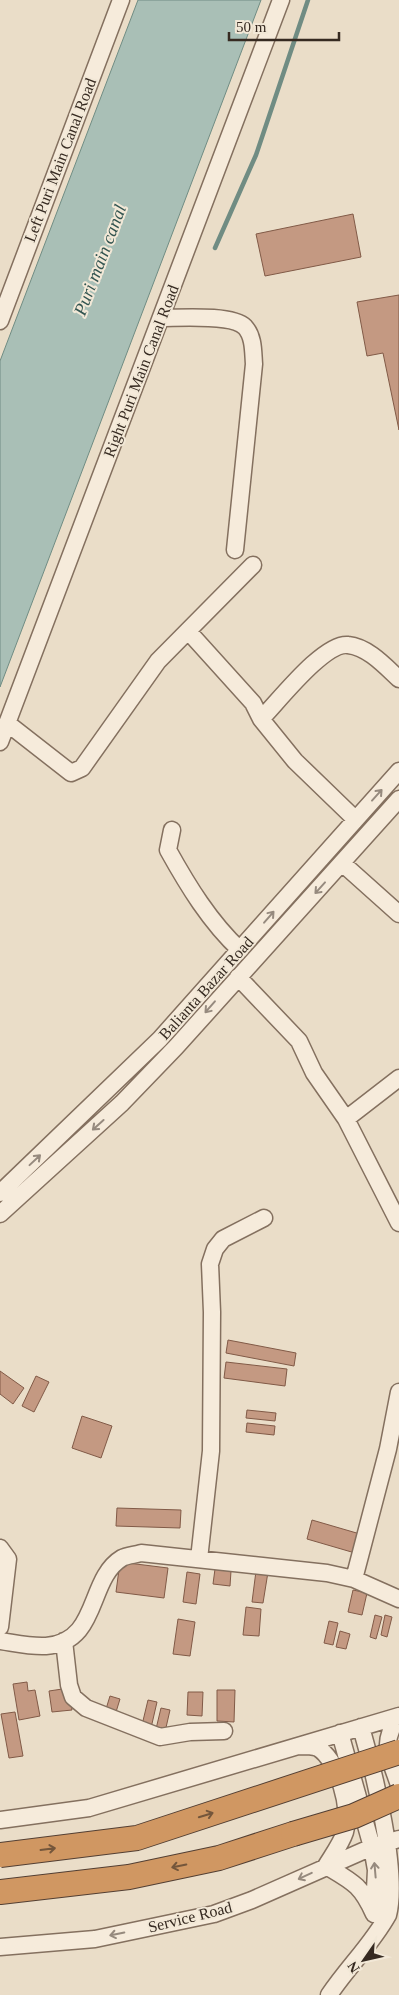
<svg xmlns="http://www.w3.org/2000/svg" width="399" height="1995" font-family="Georgia,serif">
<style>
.water{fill:#a9bfb6;stroke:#708c83}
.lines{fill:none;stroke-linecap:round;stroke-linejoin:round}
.stream{stroke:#708c83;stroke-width:4.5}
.building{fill:#c49982;stroke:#815a47}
.minor-casing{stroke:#84705f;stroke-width:19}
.highway-casing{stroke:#533f33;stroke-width:26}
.minor{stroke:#f6ebdb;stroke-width:16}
.highway{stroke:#d09762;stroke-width:24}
.highway-bridge-casing{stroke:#533f33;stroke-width:26;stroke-linecap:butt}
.highway-bridge{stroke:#d09762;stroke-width:24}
.oneway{stroke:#968a7e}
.oneway2{stroke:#74563b}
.labels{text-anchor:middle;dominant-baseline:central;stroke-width:4;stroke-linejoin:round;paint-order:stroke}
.street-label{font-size:16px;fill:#362a21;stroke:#f2e8d7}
.water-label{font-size:18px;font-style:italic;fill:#325450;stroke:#f2e8d7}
</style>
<rect width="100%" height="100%" fill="#eaddc8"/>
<path class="water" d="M138 0H261L0 687V361Z"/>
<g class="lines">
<path class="stream" d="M215 248 256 155 308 0"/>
</g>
<path class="building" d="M353 214 361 257 265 276 256 234Z
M399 295V430L383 353 367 356 357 302Z
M228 1340 296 1353 294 1366 226 1353Z
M226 1362 287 1369 285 1386 224 1378Z
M0 1371 24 1388 13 1404 0 1394Z
M36 1376 49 1382 34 1412 22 1406Z
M247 1410 276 1413 275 1421 246 1418Z
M82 1416 112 1426 101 1458 72 1448Z
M247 1423 275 1426 274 1435 246 1432Z
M117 1508 181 1510 180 1528 116 1526Z
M312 1520 360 1534 355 1553 307 1539Z
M120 1562 168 1568 164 1598 116 1592Z
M215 1569 231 1571 230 1586 213 1584Z
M256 1571 268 1572 263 1603 252 1602Z
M187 1572 200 1574 196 1604 183 1602Z
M353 1590 367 1593 362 1615 348 1612Z
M246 1607 261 1609 259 1636 243 1635Z
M375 1615 382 1617 376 1639 370 1637Z
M385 1615 392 1617 387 1637 381 1635Z
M178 1619 195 1622 190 1656 173 1654Z
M329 1621 338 1623 333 1645 324 1643Z
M340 1631 350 1634 346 1649 336 1647Z
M27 1682 28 1691 35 1690 40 1716 19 1720 13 1684Z
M69 1688 72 1710 52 1712 49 1691Z
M217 1690H235L234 1722 217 1721Z
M188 1692H203L202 1716 187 1715Z
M110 1696 120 1699 116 1712 106 1709Z
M148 1700 157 1702 151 1728 142 1725Z
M161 1708 170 1710 165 1732 156 1729Z
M15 1712 23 1756 9 1758 1 1714Z"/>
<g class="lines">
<defs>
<path id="minor" d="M161 318C180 318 232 314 245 327 254 337 253 352 254 364L235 550
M0 321 121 0
M188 631 253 703 261 719 295 761 355 819
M261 719C278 702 324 642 348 645 368 647 385 666 399 679
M7 723 71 773 82 768 158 661 253 565
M0 742 281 0
M172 830 168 850C188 886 210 922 240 950
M342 863 399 914
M238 977 299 1041 314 1073 346 1119 399 1223
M346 1119 399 1078
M0 1193 160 1039 399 771
M0 1214 122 1103 176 1047 399 799
M0 1548 8 1559 0 1627
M199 1559 211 1451 212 1312 210 1264 215 1249 223 1239 264 1218
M354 1579 388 1449 399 1392
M0 1641C14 1643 31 1647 46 1646 100 1642 87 1579 122 1558 127 1555 135 1555 141 1553L327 1573 354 1579 399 1599
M64 1641 69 1685 73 1697 86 1708 160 1737 190 1732 224 1731
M399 1716C380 1743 389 1756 399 1785
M340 1733 372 1847 376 1870 374 1909
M299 1746C304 1746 313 1746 318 1748 338 1760 352 1810 345 1832 341 1844 332 1856 326 1866 353 1882 361 1885 374 1914
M0 1820 89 1808 399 1716
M0 1947 95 1939 214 1914 252 1900 372 1847 399 1839
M329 1995C347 1968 372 1944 388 1915 399 1873 374 1772 361 1727"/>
<path id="highway" d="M0 1892 129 1877 219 1858 293 1834"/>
</defs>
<use href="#minor" class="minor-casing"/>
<use href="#highway" class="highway-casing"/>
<use href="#minor" class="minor"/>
<use href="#highway" class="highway"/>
<defs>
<path id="highway-bridge" d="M293 1834 354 1816 399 1796
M0 1855 137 1838 399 1752"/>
</defs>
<use href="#highway-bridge" class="highway-bridge-casing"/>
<use href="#highway-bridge" class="highway-bridge"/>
</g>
<defs><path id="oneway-shaft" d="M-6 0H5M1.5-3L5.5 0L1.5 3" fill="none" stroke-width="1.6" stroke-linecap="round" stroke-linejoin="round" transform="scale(1.25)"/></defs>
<g class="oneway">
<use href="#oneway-shaft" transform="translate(377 795) rotate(-48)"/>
<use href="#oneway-shaft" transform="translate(320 888) rotate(132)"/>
<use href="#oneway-shaft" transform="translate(269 917) rotate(-49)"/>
<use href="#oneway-shaft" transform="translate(210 1007) rotate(131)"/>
<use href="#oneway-shaft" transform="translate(98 1125) rotate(138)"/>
<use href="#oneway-shaft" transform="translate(35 1160) rotate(-43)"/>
<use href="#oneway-shaft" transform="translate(375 1870) rotate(-95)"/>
<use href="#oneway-shaft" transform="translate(305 1876) rotate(155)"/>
<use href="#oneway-shaft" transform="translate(117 1934) rotate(168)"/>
</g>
<g class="oneway2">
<use href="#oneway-shaft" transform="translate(206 1815) rotate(-17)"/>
<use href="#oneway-shaft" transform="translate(48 1849) rotate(-7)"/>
<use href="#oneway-shaft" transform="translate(179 1866) rotate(168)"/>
</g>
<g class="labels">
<g class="street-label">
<text transform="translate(60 160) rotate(-69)">Left Puri Main Canal Road</text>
<text transform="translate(141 371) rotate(-69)">Right Puri Main Canal Road</text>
<text transform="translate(206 988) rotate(-48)">Balianta Bazar Road</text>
<text transform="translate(190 1917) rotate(-14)">Service Road</text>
</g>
<g class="water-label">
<text transform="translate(100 260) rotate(-69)">Puri main canal</text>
</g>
</g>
<g transform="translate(364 1960) rotate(236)" stroke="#f2e8d7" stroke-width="4" paint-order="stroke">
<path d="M0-4L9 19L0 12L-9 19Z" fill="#362a21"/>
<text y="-8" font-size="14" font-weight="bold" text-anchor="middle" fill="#362a21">N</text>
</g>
<path d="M229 32v8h110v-8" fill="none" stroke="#362a21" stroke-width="2.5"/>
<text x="236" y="32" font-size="15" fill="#362a21" stroke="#f2e8d7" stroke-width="4" paint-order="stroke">50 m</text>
</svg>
